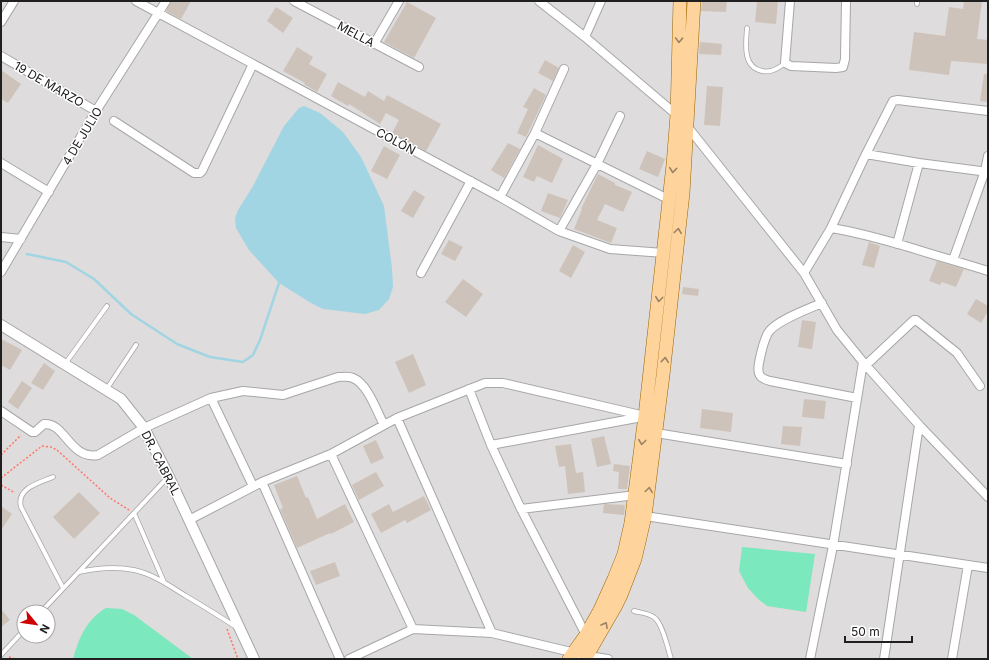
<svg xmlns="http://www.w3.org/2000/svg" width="989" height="660" font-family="Inter,sans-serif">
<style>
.residential{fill:#dedcdc;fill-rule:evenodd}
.pitch{fill:#7be8bd}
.water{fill:#a1d5e3}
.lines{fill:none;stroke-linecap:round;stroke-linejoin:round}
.stream{stroke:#a1d5e3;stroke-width:2.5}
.building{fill:#cec3ba}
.service-casing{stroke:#a7a7a7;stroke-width:5.5}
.minor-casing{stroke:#a7a7a7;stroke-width:10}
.tertiary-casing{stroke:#a7a7a7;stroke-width:12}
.primary-casing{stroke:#9b6600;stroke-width:14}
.path{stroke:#ff7668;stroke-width:1.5;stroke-dasharray:2 2;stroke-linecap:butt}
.service{stroke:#fff;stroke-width:4}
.minor{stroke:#fff;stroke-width:8}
.tertiary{stroke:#fff;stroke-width:10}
.primary{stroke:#ffd39c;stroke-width:13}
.oneway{stroke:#9b8264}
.labels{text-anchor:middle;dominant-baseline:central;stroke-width:3;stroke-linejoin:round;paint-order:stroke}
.street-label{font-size:12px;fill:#202020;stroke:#fff}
</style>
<rect width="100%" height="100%" fill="#f1ede5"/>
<path class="residential" d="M1 1H988V659H1ZM24 612H48V636H24Z"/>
<path class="pitch" d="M742 547 815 554 806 612 767 606 758 599 748 588 739 571Z
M106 608 122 609 134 615 193 659H73C79 638 86 620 106 608Z"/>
<path class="water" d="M304 106 320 113 343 132 361 157 384 206 392 268 393 287 389 299 379 310 365 314 323 309 311 303 279 283 249 250 236 228 235 218 238 210 253 186 284 126 299 108Z"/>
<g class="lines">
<path class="stream" d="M27 254 66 262 94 279 131 314 177 344 210 357 243 362 253 355 260 340 279 283"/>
</g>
<path class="building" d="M171 1H191L181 19 166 11Z
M702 1H727L726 12 701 11Z
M757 1H778L776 24 755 22Z
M964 1H982L977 39 988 40V64L951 61 949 75 909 70 914 32 945 36 949 7 963 9Z
M407 2 436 18 414 58 384 42Z
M276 7 293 18 283 33 267 21Z
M700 42 722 44 721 55 699 54Z
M297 47 313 57 309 64 327 74 317 92 304 84 305 83 283 71Z
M545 60 559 68 553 81 538 73Z
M1 70 21 84 8 103 1 99Z
M984 74H988V102L980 101Z
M338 82 365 97 368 91 384 101 387 95 441 124 426 151 392 133 399 120 386 113 380 124 349 104 348 106 331 96Z
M707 86 723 87 720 126 704 125Z
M534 88 546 95 526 137 517 133 528 109 523 107Z
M508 143 520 149 504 178 491 170Z
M538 145 563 159 552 183 537 176 534 182 523 177Z
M384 146 400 155 387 179 371 171Z
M647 151 665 159 658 177 639 169Z
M598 174 615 183V185L632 192 623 212 605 204 597 220 617 228 611 243 574 229 582 209H581Z
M414 190 425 197 413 218 401 211Z
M548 193 568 200 560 218 541 211Z
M449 240 463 247 455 261 441 254Z
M869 242 880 246 874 268 862 265Z
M573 245 585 252 571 278 559 271Z
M937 261 964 269 956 287 942 282 940 285 929 281Z
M463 279 483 294 466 317 445 302Z
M683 287 699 289 698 296 682 294Z
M976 299 988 306V311L981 323 967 314Z
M802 320 816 322 812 349 798 347Z
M1 339 22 350 10 370 1 365Z
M413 354 426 385 409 393 395 362Z
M44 363 55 371 43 390 31 383Z
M22 381 32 388 18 409 8 402Z
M804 399 826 401 824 419 802 417Z
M702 409 733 413 731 432 700 428Z
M783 426 802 427 800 446 781 444Z
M604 436 611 464 597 467 591 439Z
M376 440 384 458 371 464 363 446Z
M571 444 576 473 583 472 585 492 568 494 565 466 559 467 555 446Z
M614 464 630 466 627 489H618L619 472 613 471Z
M376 472 384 486 359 500 352 485Z
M297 476 306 498 308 497 317 519 345 504 354 522 331 534 330 533 297 548 280 509 283 508 274 485Z
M79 492 100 513 74 539 53 517Z
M424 496 431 510 407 523 405 520 381 533 371 514 389 504 393 512Z
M604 504 625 505 624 515 603 513Z
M1 506 12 514 1 530Z
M335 562 340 576 316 585 310 571Z
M1 609 10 620 1 627Z"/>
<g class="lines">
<defs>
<path id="service" d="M917 4V1
M747 28C746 43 742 67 762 71 771 73 778 69 785 63
M65 364 107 306
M106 390 136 345
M53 477C39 483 16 488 21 507L63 588
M134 513 164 582
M79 572C97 568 114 566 134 570 153 574 170 586 186 596 203 606 219 616 236 627
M634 611C641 613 649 613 655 618 663 625 668 649 671 659
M41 612 168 477
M1 655 24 630"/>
<path id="minor" d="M136 1 500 197 559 231 610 249 664 253
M294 1 419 67
M539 1 585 37 678 116
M790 1 785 63 791 66 836 68 843 67 845 59 846 1
M1 22 14 1
M585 37 601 1
M374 44 399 1
M1 56 96 111
M114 121 194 173H200L202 171 253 64
M687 126 804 273 837 330 863 362 919 425 988 497
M535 133 670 200
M866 154 919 163 988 172
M1 163 49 192
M500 197 535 133 564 69
M831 228C858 232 885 240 912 248 937 256 963 263 988 271
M559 231 597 164 620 116
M1 237 21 239
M897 244 919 163
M953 260 985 171 988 156
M1 272 96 111 166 1
M421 273 471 181
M804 273 831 228 866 154 893 101 898 100 988 111
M822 303C808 309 775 321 768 333 763 342 761 353 759 363 757 374 759 378 770 381L857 398
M866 365 914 320H916L957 353 980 386
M469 389 491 445 521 509 586 635
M211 398 253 486
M1 411 32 432H35L44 424C65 422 70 460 98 455L144 428 211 398 243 391 283 395 338 377C343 377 348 376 353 378 368 384 377 412 384 425
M397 418 492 633
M656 433 847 464
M491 445 642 417
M331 454 413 629
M262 482 340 659
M521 509 636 495
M645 516 988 568
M189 520 262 482 331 454 397 418 485 383H503L645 416
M349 659 413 629 492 633 588 656 608 659
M810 659 833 546 863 362
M884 659 919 425
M952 659 968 565"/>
<path id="tertiary" d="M1 325 121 399 144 428 169 477 254 659"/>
<path id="primary" d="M569 659 586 635 600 610 614 579 624 554 631 523 645 416 673 165 677 115 680 1
M585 659 615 607 621 595 635 559 645 516 663 375 683 193 694 1"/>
</defs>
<use href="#service" class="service-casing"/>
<use href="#minor" class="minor-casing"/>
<use href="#tertiary" class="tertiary-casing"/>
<use href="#primary" class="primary-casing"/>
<path class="path" d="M1 455 21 435
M1 478 42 446 51 447 57 450 110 498 129 510
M1 485 15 493
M227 629 238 659
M9 657 16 659"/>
<use href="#service" class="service"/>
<use href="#minor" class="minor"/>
<use href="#tertiary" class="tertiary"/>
<use href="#primary" class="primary"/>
</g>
<defs><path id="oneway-chevron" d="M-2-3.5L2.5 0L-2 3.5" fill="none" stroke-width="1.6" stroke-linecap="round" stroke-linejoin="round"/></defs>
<g class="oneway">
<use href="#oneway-chevron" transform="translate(679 40) rotate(92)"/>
<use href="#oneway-chevron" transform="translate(673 170) rotate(96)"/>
<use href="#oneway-chevron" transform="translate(678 231) rotate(-83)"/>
<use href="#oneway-chevron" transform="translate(659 299) rotate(97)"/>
<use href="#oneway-chevron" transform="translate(665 360) rotate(-84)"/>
<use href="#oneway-chevron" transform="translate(642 442) rotate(97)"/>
<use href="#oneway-chevron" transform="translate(649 490) rotate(-82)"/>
<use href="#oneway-chevron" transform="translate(605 625) rotate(-61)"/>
</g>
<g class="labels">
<g class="street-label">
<text transform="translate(356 34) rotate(28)">MELLA</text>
<text transform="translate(49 84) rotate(30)">19 DE MARZO</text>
<text transform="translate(82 136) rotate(-59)">4 DE JULIO</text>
<text transform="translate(396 141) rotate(28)">COLÓN</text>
<text transform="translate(161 463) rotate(63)">DR. CABRAL</text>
</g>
</g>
<rect width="989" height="660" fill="none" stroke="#202020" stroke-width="4"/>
<g transform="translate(36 624) rotate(119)"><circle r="19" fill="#ffffff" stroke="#a6a6a6"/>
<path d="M0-3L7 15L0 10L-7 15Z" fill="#cf0002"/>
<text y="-6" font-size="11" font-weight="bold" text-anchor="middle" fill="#202020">N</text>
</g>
<path d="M845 636v6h67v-6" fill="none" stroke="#202020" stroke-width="2"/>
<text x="851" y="636" font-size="12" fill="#202020" stroke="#ffffff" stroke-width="3" paint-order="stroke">50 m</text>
</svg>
